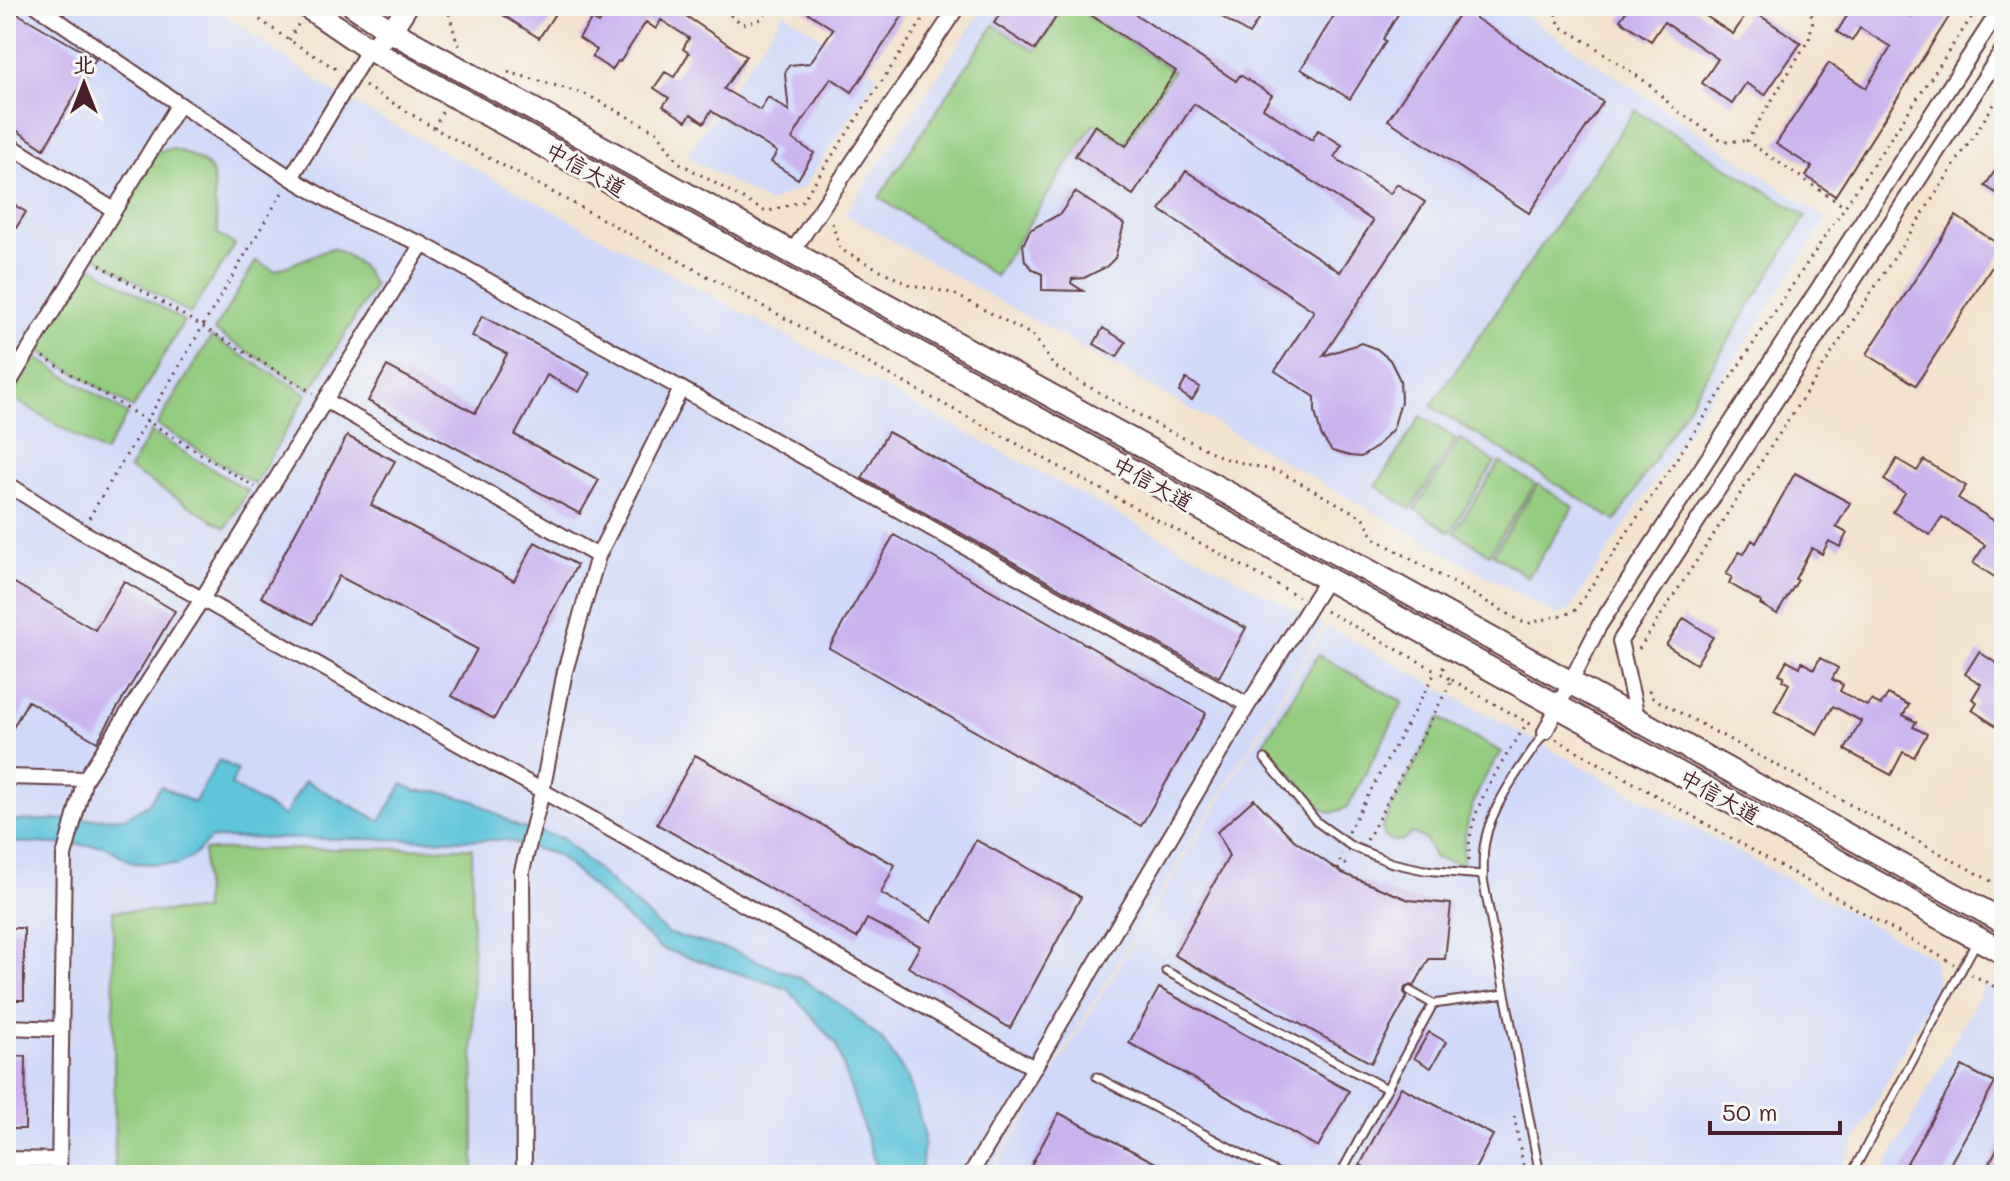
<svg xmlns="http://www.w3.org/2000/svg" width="2010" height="1181" font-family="Mali,'LXGW WenKai TC',sans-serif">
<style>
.built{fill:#d1d9f9}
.green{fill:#94cc80;stroke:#6f7656;stroke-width:2}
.water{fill:#5ec5db;stroke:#547283;stroke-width:2}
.building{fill:#cbb3ee}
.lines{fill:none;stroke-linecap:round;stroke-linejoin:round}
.lane-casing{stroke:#633c43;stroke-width:11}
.street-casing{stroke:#633c43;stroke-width:18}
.secondary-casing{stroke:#633c43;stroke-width:24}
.primary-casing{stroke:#633c43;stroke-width:26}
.path{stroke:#633c43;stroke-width:3;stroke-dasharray:2 6;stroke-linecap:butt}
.lane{stroke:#fff;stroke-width:7}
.street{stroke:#fff;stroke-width:14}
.secondary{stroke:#fff;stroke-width:20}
.primary{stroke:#fff;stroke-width:22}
.labels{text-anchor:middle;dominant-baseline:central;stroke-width:6;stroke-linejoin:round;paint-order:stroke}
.street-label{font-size:22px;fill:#4a1f2b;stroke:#f6f6f2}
</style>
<rect width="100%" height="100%" fill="#f6f6f2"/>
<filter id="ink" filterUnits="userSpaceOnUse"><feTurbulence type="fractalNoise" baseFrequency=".0125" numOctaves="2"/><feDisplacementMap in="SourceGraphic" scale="16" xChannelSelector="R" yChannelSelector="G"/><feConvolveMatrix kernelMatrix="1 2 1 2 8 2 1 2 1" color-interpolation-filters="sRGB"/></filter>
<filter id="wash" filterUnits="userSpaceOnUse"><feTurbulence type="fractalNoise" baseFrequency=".006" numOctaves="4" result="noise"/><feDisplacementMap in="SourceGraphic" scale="32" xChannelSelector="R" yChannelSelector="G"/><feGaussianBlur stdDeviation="1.8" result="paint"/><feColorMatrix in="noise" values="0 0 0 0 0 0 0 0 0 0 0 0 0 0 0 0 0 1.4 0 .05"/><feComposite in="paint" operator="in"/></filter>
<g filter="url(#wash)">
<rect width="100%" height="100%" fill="#f3e3cc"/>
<path class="built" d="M6 6H212L336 94 1324 625 988 1175H6Z
M985 6H1511L1827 219 1569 611 1556 615 845 214Z
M784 12 878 75 805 186 768 203 686 156Z
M1326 626 1934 959 1937 987 1837 1175H991Z
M1985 985 2004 995V1175H1881Z"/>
<path class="green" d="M1065 6H1073L1173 71 1126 143 1094 123 995 276 879 197 994 25 1035 51Z
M1635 110 1806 216 1616 521 1431 406Z
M172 148C188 154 201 159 212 171L218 234 235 245 190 314 91 254 155 153Z
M332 248C352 256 365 266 374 286L311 390 214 331 256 261 275 271Z
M90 265 184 321 133 408 36 349Z
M211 337 307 394 255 484 157 425Z
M35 357 128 414 104 453 11 397Z
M1421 416 1456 439 1411 509 1376 486Z
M151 432 248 491 226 528 129 469Z
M1460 439 1495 462 1450 532 1415 509Z
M1500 462 1535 484 1489 554 1454 532Z
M1538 484 1574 507 1528 577 1493 554Z
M1318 655 1403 702 1348 807 1332 813 1324 810 1264 743Z
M1439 718 1502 752C1477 784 1462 824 1463 864L1435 858 1425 839 1412 833 1404 840 1394 841 1384 837 1382 827Z
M472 848 474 1175H115L113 911H204V850Z"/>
<path class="water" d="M219 760 238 770 231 785 284 816 305 781 380 821 403 784 416 791H437L474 801 519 827 562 838 667 933 733 951 800 978 848 1010 884 1042 908 1079 917 1107 924 1134 921 1175H879L836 1044 788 989 660 948 557 855 505 840 211 838 193 856 177 865 133 863 105 846 6 842V821L124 818 148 804 161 786 194 803Z"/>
<g id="blocks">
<path class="building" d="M489 6H560L539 38Z
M610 6H671L746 56 724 89 760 110 768 97 789 111 785 74 787 68 790 65 810 63 833 29 798 6H909L852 92 831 78 802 122 792 139 814 153 798 179 771 162 777 152 711 111 704 123 691 114 686 121 663 106 669 98 654 88 665 72 674 77 689 53 683 49 689 38 661 20 656 29 646 22 620 62 618 61 612 70 592 57 597 50 579 38 592 19 598 23Z
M1006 6H1063L1035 50 994 23Z
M1077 6H1123L1236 81 1240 75 1272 95 1263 108 1312 140 1318 130 1342 145 1334 157 1390 194 1397 184 1425 202 1323 356 1361 343 1377 349 1390 360 1400 380 1401 402 1393 429 1375 448 1361 457 1350 456 1332 451 1321 435 1315 412V397L1275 371 1314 311 1160 210 1186 171 1340 272 1373 221 1194 104 1133 195 1075 156 1095 125 1126 146 1176 71Z
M1229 6H1267L1249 34 1222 17Z
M1340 6H1403L1383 39 1386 41 1350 99 1301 69Z
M1630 6H1691L1733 34 1750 9 1801 43 1765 95 1746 83 1732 104 1702 83 1718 59 1664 22 1651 41 1620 20Z
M1853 6H1895L1911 16 1916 6H1956L1835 196 1806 176 1812 167 1776 144 1829 63 1866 88 1891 47 1860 28 1852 41 1837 32Z
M6 7 96 59 44 149 6 123Z
M1462 9 1603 102 1529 213 1388 120Z
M2004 157V198L1985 186Z
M1075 192 1124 224 1115 258 1106 267 1084 278 1072 279 1071 283 1083 291 1042 290V274L1033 270 1025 261 1023 245 1030 230 1060 214Z
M6 200 26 212 6 244Z
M1956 216 2004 248 1916 385 1867 354Z
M482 316 590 373 579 392 547 375 515 435 599 480 580 514 368 401 387 366 475 413 507 354 472 336Z
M1103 328 1126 342 1117 357 1094 344Z
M1186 379 1200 387 1192 400 1179 392Z
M888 432 1246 628 1219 677 862 478Z
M347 436 395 461 371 505 514 581 535 542 577 565 494 719 452 696 477 649 339 576 313 624 261 597Z
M1897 459 1917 471 1924 460 1966 486 1958 498 2004 527V583L1973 563 1985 545 1942 517 1930 535 1893 512 1905 493 1884 480Z
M1795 473 1850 503 1836 527 1847 533 1840 547 1829 541 1822 554 1812 548 1795 579 1798 580 1777 614 1760 604 1761 602 1729 583 1732 577 1726 574 1739 552 1744 554 1752 540 1756 543Z
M894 535 1206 713 1141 826 829 648Z
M6 578 95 630 124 581 175 611 97 742 28 701 6 740Z
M1684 618 1713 637 1696 664 1666 645Z
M1979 652 2004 668V731L1972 710 1977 702 1972 699 1981 684 1965 674Z
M1820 658 1838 668 1832 679 1843 685 1840 691 1867 706 1871 700 1881 705 1888 694 1909 705 1903 715 1916 722 1913 727 1927 734 1914 757 1903 752 1891 775 1845 750 1861 721 1833 706 1817 734 1774 711 1789 684 1782 680 1784 676 1779 674 1787 660 1800 667 1802 662 1814 669Z
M695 755 895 865 881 893 932 922 976 840 1081 897 1010 1028 908 967 920 946 867 919 857 938 657 824Z
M1254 799 1294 840 1342 873 1409 900 1451 904 1445 959H1429L1414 986 1409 985 1405 987 1404 992 1407 997 1371 1063 1174 955 1229 856 1217 832Z
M6 928H24V1000H6Z
M1159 988 1349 1091 1318 1147 1129 1043Z
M1429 1032 1446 1042 1431 1068 1414 1058Z
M6 1056H26L25 1129H6Z
M1962 1066 1995 1083 1944 1175H1900Z
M1401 1087 1493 1135 1472 1175H1380L1360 1165Z
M1059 1113 1179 1175H1026Z
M2004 1136V1175H1983Z"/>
</g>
</g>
<g filter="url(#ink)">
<use href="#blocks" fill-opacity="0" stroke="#633c43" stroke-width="2"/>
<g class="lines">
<defs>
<path id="lane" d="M1265 759 1317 822 1351 846 1392 863 1424 870 1483 875
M1166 971 1387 1089
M1410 991 1433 1004 1505 994
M1097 1077 1281 1175
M1340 1175 1433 1004
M1540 1175 1483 879C1484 867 1482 854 1485 842 1491 805 1524 763 1545 732
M1851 1175 1977 941"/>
<path id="street" d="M37 6 179 104 291 178 359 218 422 244 1248 705 1327 579
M6 143 114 210
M291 178 369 49
M792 252 958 6
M6 388 179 104
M325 400 598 556 565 671 542 792 522 871 524 1175
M6 483 81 531 1034 1068 1248 705
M598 556 681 389
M1638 721 1620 641 2004 48
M1545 732 1599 626 2002 6
M6 777 85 779
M6 1027 61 1029
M6 1159 59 1160
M59 1175 64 856 85 779 202 599 422 244
M970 1175 1034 1068"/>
<path id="secondary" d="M369 49 391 31 407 6"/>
<path id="primary" d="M306 6 369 49 2004 953
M354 6 391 31 2004 922"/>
</defs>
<use href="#lane" class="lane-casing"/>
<use href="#street" class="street-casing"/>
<use href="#secondary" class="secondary-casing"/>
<use href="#primary" class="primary-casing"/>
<path class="path" d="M240 6 289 40 338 70
M447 6 457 43 460 46
M717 6 743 24 762 19 770 6
M1553 6 1560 26 1592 45 1649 84 1676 110 1723 141H1747
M1809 6 1813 20 1809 39 1747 141 1845 207
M289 40 299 23
M508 72 585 94 657 132 678 162 766 212 802 201 932 6
M365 86 434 128
M442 112 434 128 1298 596
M832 223 840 249 907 284 952 293 1034 336 1053 365 1075 379 1159 426 1226 459 1280 472 1364 518 1374 538 1526 624 1574 612 1979 6
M100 265 313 393
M43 357 255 487
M89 518 283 191
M1326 611 1435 670
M1639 649 2004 89
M1452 680 1532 725
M1649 690 1651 697 2004 888
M1556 739 1954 964
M1348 832 1436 671
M1367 840 1452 680 1440 673 1445 665
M1469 860C1466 809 1502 764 1527 723
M1338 870 1350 860
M1338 870 1341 854
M1971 974 2004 992
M1514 1116 1525 1175"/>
<use href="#lane" class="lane"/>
<use href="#street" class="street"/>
<use href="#secondary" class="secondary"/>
<use href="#primary" class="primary"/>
</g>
</g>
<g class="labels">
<g class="street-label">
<text transform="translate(586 169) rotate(29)">中信大道</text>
<text transform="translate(1153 483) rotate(29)">中信大道</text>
<text transform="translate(1720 796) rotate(29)">中信大道</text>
</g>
</g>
<rect width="2010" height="1181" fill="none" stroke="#f6f6f2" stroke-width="32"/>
<g transform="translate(84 84)" stroke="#f6f6f2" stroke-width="6" paint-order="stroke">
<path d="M0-6L14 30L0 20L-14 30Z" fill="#4a1f2b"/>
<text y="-12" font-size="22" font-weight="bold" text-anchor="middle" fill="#4a1f2b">北</text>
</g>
<path d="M1710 1121v12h130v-12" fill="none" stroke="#4a1f2b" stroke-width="4"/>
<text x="1722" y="1121" font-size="24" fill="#4a1f2b" stroke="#f6f6f2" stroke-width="6" paint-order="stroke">50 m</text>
</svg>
